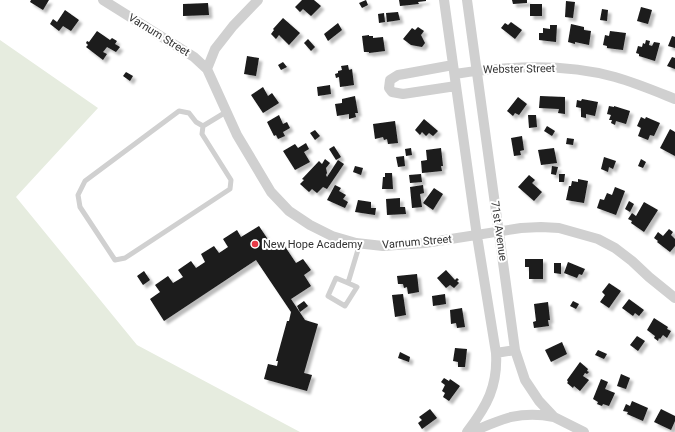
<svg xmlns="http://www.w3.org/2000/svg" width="675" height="432" font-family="Roboto,sans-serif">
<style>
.green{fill:#e6ecdf}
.building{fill:#1a1a1a;filter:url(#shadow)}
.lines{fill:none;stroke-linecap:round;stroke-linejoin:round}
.service{stroke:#d0d0d0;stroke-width:5}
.minor{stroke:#d0d0d0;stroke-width:10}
.poi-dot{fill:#e63946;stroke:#fff;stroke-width:1.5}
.labels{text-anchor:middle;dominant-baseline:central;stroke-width:4;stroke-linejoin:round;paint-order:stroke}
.street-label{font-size:11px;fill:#333;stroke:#fff}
.poi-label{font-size:11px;fill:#333;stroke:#fff;text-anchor:start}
</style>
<defs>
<filter id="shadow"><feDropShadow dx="3.5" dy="3.5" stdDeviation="1" flood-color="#0004"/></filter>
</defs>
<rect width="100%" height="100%" fill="#fff"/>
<path class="green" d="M0 40 98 108 16 197 137 345 300 432H0Z"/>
<path class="building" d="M31 0H49L43 10 30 2Z
M302 0H314L321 6 311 16 303 9 300 12 295 7Z
M366 0 368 5 362 8 359 3Z
M399 0H426V1L418 2 419 4 400 6Z
M512 0H527V3L513 4Z
M566 1 575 2 573 18 565 17Z
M208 3 209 15 183 16V4Z
M530 4H542V16H530Z
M641 7 652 10 648 24 637 21Z
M602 9 608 10 607 21 600 20Z
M65 10 79 20 71 31 63 26 59 31 50 24 53 19 57 22Z
M398 12 400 20 387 22 386 13Z
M384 13 385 22 379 23 378 14Z
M283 18 300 33 289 45 279 35 276 39 271 34 274 30 273 29Z
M511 22 522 30 515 39 501 28 505 23 508 25Z
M338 23 342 30 328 41 324 34Z
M571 24 584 27V30L591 31 589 45 575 42V44L568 42Z
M550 25H557L556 42 539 40V33H543V28L550 29Z
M418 27 424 31 421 35 425 43 422 47 411 45 403 39 412 28 415 30Z
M97 31 110 40 112 38 117 41 115 44 120 47 116 52 107 47 103 52 107 54 103 60 86 47 88 45 86 43 87 41 89 42Z
M610 31 626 33 623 50 607 48V46L603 45 605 35 609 36Z
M369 35V36H373V38L383 37 385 51 369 53V52H364L362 36Z
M672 36 675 37V48L668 46Z
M308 39 315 47 311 51 304 43Z
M646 40 650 41 649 45 652 46 654 42 660 43 655 61 639 56V54L636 53 638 46 642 47 643 43 645 44Z
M247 56 259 58 256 76 244 74Z
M672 57 675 58V69L667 66Z
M283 62 287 67 281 70 278 65Z
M348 65 349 70 352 69 354 85 340 87 339 77 336 78 335 74 338 73V71L342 70 341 66Z
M126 72 133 76 130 81 123 76Z
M330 85 331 94 318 96 317 87Z
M263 87 268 96 272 93 279 103 263 113 251 95Z
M355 96 358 113H355L356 117 349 119V114L337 116 335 104 342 103V99Z
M540 96 565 97V114L558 113 559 109 539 108Z
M518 97 527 104 519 115 515 113 513 116 507 111Z
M582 99 598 102 595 116 586 114V118L581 117V108L576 107 577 100 581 101Z
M609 106 614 107V106L630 111 626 124 616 121 615 125 611 123 612 120H609L611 115 607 114Z
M279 115 283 124 287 122 290 128 283 132 285 136 278 139 276 135 274 136 267 122Z
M528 115H536L537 127 529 128Z
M641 117 645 119 646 117 660 123 654 136 650 135 648 140 638 136 641 128 637 126Z
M424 119 438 131 433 136 429 133 426 136 422 132 420 135 415 130Z
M395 121 398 143 388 144 387 139 384 140 383 137 375 139 373 124Z
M547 126 555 131 552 136 544 131Z
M670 129 675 132V156L660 148Z
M315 130 320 136 315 140 310 133Z
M522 136 524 150 520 151 521 155 514 156 511 138Z
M567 138 574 139 573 145 566 144Z
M306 143 309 149 304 152 310 162 295 170 283 151 295 144 298 148Z
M334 146 341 157 336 160 329 149Z
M411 148 412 155 406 156 405 149Z
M441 148 443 166H441L442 171 422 173 421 161 427 160 426 150Z
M554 148 557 163 541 165 538 150Z
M404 156 405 166 398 167 396 157Z
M604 157 616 161 613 169 609 167 608 172 601 169Z
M325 159 330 163 326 168 327 173 326 175 327 177 338 160 344 164 327 189 323 187 317 193 312 189 309 192 300 184 304 180 302 179 319 161 322 164Z
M641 159 646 162 643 168 638 166Z
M355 166 363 168 361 175 353 172Z
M552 166 558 167 556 175 551 174Z
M385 173H392L393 189H382L383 177H385Z
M421 174 422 182 410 183 409 175Z
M559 174H565L564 182H559Z
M529 175 535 180 532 183 542 192 534 201 518 187Z
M578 179 588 181 584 203 566 200 569 186H571L572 181 578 182Z
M335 185 341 188 339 191 346 195 343 199 348 202 345 208 327 200Z
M423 185 424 193 420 194 422 207 412 208 410 187Z
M615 187 625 191 616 215 597 208 600 199 604 200 607 193 612 195Z
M434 188 443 194 433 210 423 203Z
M400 198V207H405L406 214 387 215 386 199Z
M358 200 371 202V208H376L375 215 355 212Z
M629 201 634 204 630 212 625 209Z
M644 202 658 210 644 232 631 223 632 221 628 219 632 213 636 216Z
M259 226 273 247 282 242 296 263 303 259 311 270 304 275 311 286 291 299 305 320 318 324 304 373 312 375 307 391 264 379 268 364 277 366 278 361H276L287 321H289L291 312 256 260 164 321 150 299 160 292 155 285 168 276 173 283 183 277 178 270 191 261 196 268 205 262 201 254 214 246 219 253 228 247 223 239 237 230 241 237Z
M669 229 673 232 671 235 675 239V246L670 252 657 242 658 241 654 238 658 232 663 236Z
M525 259H543V279H529V267H525Z
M568 262 585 269 582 275 579 274 577 278 564 273Z
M554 263H561V274L554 273Z
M446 270 455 280 457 278 459 280 457 281 459 283 454 288 450 285 446 288 437 278Z
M144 271 150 280 143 285 137 276Z
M417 274 419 292 408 294 407 287 404 288 403 284H398L397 276Z
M609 283 621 291 609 308 600 302 605 295 602 292Z
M403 294 406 315 395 317 392 295Z
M445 294 446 304 433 306 432 296Z
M629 299 644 310 639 316 635 313 633 316 622 308Z
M304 301 308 306 300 312 297 306Z
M573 301 579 304 576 309 570 306Z
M548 302 550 320H548L549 326 534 328 533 322 536 321 534 304Z
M462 308 465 327 457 328 456 323 451 324 450 310Z
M654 318 668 327 667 329 671 331 667 338 663 335 660 339 659 338 658 341 654 338 655 336 647 330Z
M637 336 645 341 638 351 630 345Z
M562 342 567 354 551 362 545 350Z
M455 348 467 349 465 367H458V362L453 361Z
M598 350 607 354 604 359 595 355Z
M400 352 410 357 409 362 398 358Z
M580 362 588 369 587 371 589 372 587 374 585 373 583 376 589 380 580 391 574 386 573 388 567 383 568 382 567 380Z
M621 374 630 378 626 389 617 386Z
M444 378 449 381 450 379 460 386 449 401 443 397 445 393 442 391 445 385 441 382Z
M601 379 608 382 605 389 615 393 609 406 603 404 602 406 597 404 598 402 593 399Z
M632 401 648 408 643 421 627 414 628 412 623 411 626 404 630 406Z
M430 409 437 418 422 429 418 423 422 420 419 417Z
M661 409 675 416V421L671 430 654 422Z"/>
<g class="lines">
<path class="service" d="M203 126 202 134 231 180 230 189 125 258 115 260 80 207 78 195 85 181 179 111 189 113 196 122 203 126 226 112
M348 283 336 278 328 296 345 306 357 287 348 283 360 243"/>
<path class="minor" d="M103 0 194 57 207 69 237 135 271 192 289 211 310 225 332 236 356 243 383 246 425 243 521 228 541 227 559 228 598 239 615 248 632 261 649 277 675 298
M444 0 477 236 496 353C498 386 487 406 467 432
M467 0 515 350 525 380 539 401 554 417 584 432
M453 65 404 74 398 75 390 80 389 88 392 92 403 94 456 86
M207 69 215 49 233 26 258 0
M455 74C507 66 564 63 615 77 636 83 655 91 675 99
M496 353 515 350
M472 432C501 419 521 410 554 417"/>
</g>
<circle class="poi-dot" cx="255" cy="244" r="4"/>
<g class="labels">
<g class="street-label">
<text transform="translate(159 35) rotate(32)">Varnum Street</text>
<text transform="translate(519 69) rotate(-1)">Webster Street</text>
<text transform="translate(499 231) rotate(82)">71st Avenue</text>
<text transform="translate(417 242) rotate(-5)">Varnum Street</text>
</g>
<g class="poi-label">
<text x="263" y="244">New Hope Academy</text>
</g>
</g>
</svg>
